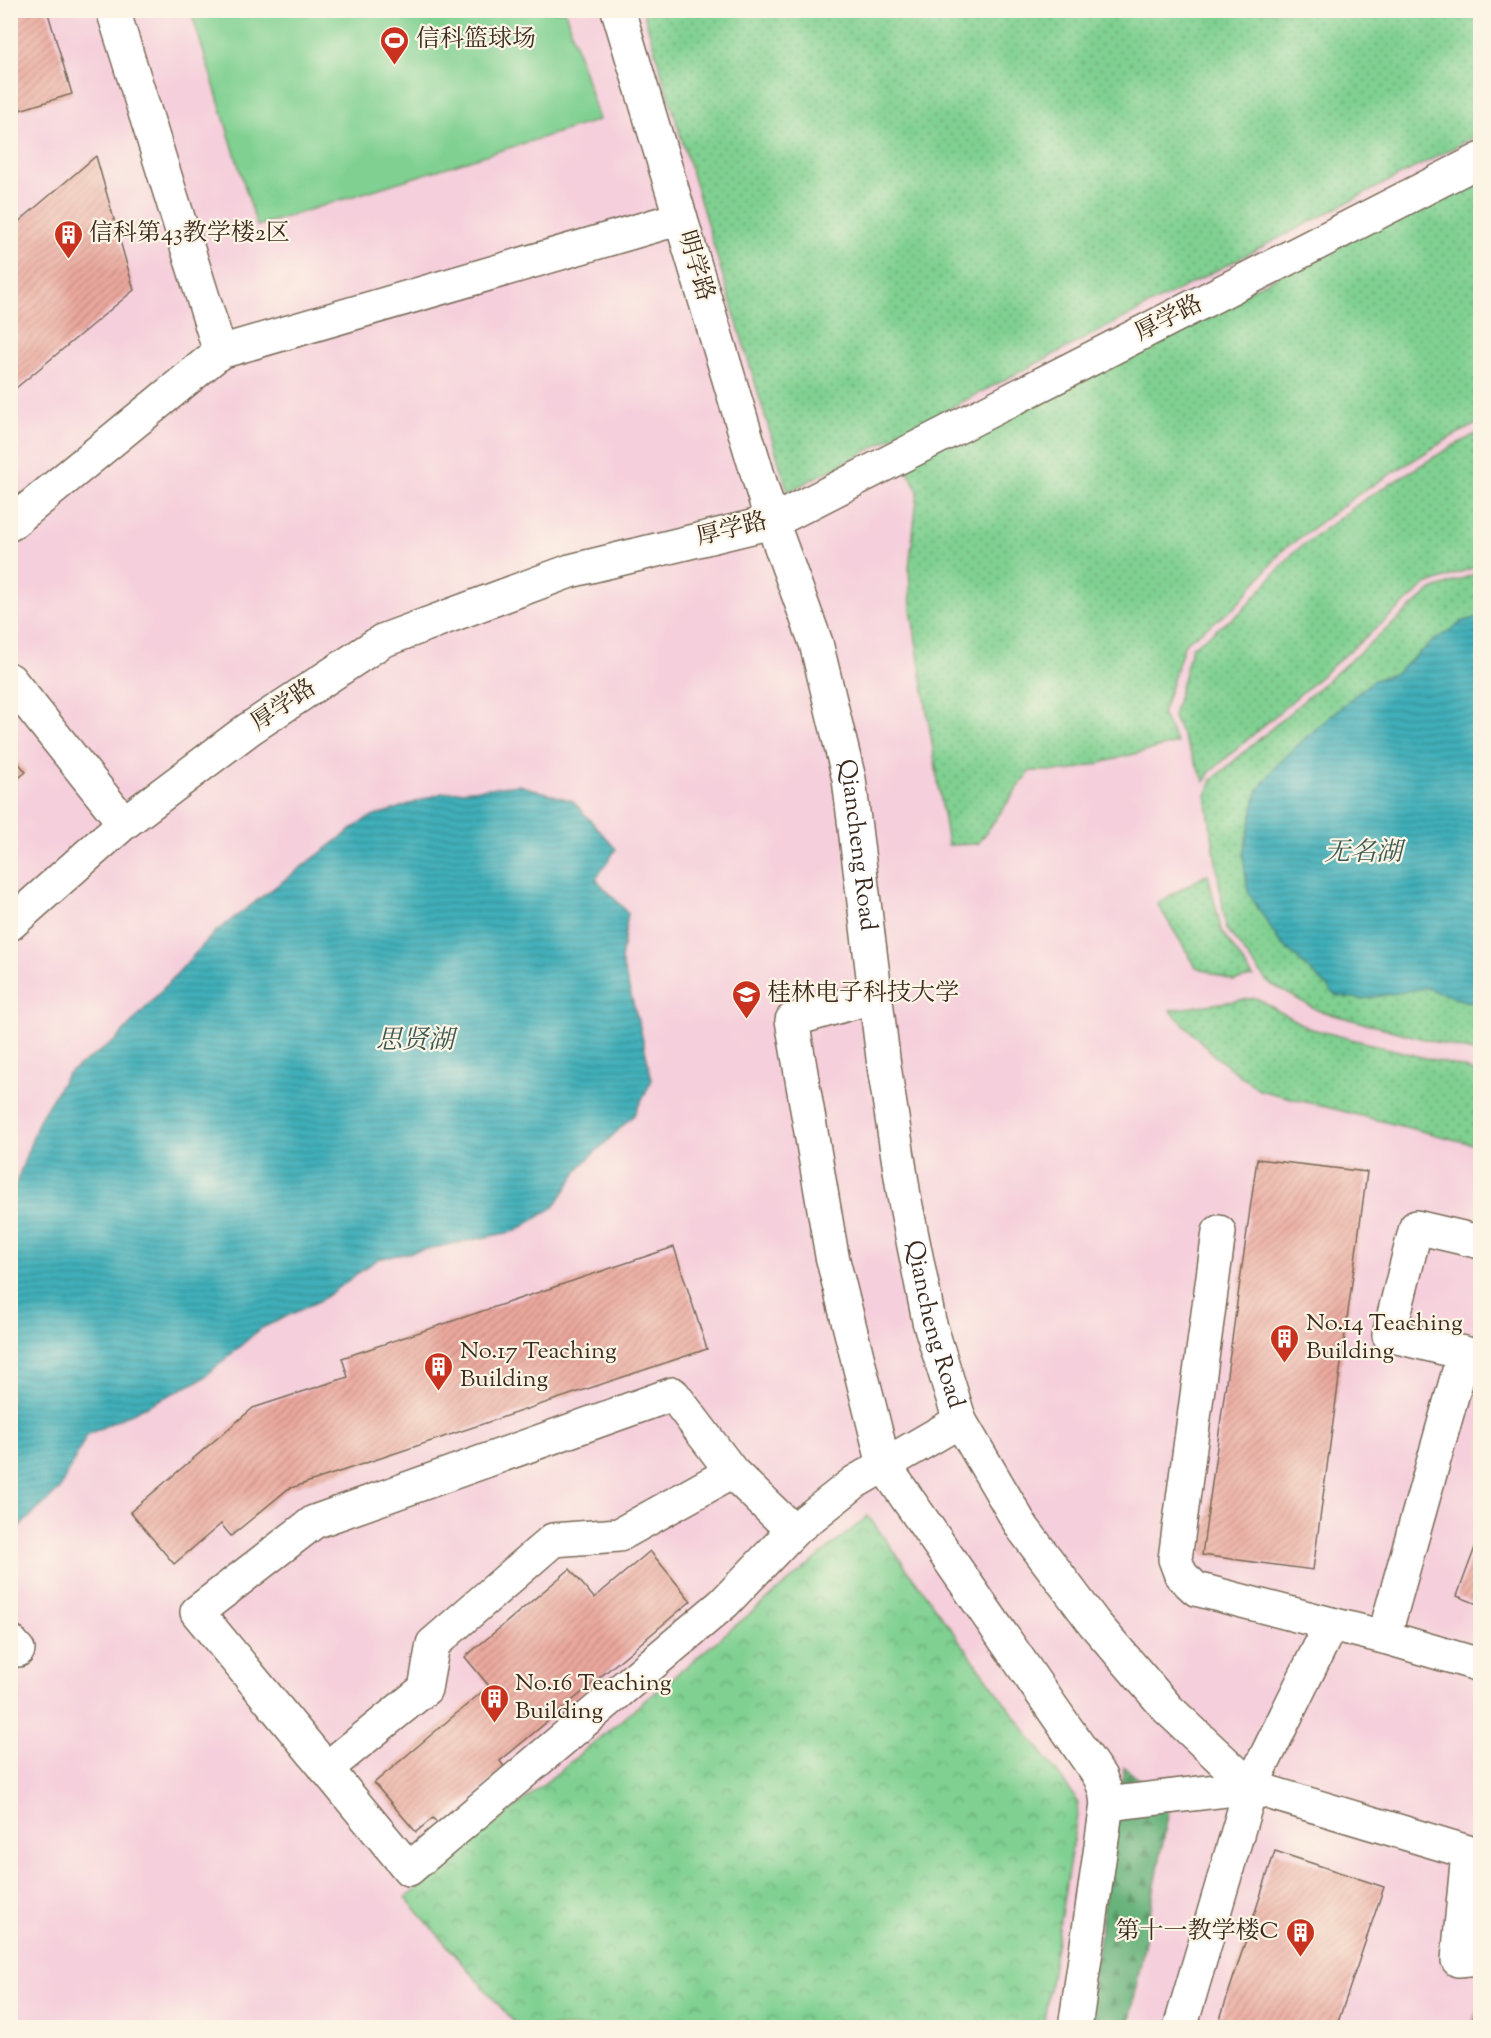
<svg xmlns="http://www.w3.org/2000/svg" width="1491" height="2038" font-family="'Sorts Mill Goudy','Noto Serif SC',serif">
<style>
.built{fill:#f5cfdc}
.grass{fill:url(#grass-dots);stroke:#5d7d58;stroke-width:1.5}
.forest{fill:url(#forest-firs);stroke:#516e4c;stroke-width:1.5}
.park{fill:url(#park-crowns);stroke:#5d7d58;stroke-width:1.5}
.pitch{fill:#7fd091;stroke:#5d7d58;stroke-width:1.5}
.water{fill:url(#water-rules);stroke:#3d6c6c;stroke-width:1.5}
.building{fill:url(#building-hatch)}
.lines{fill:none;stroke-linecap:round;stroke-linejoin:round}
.minor-casing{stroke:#7a6a58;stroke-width:36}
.minor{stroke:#fff;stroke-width:33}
.labels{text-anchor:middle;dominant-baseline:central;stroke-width:4.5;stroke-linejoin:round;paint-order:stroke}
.poi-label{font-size:24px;fill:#3b2a1e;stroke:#fcf5e5;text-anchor:start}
.street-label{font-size:24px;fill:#3b2a1e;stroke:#fcf5e5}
.water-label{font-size:26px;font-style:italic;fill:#3c5954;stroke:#fcf5e5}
</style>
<defs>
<pattern id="grass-dots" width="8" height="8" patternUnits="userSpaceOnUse" patternTransform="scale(1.5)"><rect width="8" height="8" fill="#7fd091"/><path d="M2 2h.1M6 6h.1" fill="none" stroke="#69a976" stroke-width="1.8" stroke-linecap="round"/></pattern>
<pattern id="forest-firs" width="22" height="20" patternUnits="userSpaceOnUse" patternTransform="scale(1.5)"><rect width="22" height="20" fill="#67b27b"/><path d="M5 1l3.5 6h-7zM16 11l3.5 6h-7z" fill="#569164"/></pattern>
<pattern id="park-crowns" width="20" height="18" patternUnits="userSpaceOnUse" patternTransform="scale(1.5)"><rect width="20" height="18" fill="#7fd091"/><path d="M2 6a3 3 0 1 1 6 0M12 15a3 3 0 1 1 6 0" fill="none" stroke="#69a976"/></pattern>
<pattern id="water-rules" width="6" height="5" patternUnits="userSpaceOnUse" patternTransform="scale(1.5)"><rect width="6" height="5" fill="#3fafb9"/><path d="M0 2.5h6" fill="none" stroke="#368f96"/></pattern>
<pattern id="building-hatch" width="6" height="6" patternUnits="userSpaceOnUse" patternTransform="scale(1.5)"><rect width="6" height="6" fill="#eba89e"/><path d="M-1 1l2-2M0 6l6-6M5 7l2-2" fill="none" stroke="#c08980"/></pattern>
</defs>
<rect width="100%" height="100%" fill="#fcf5e5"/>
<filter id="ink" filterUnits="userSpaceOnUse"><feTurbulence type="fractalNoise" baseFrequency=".0167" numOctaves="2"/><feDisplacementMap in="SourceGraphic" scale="12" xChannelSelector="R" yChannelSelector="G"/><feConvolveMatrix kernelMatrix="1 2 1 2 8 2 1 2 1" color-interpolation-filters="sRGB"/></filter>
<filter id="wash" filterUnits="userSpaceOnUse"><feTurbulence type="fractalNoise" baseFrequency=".008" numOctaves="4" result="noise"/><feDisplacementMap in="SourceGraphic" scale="24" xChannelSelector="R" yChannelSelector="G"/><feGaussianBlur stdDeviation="1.35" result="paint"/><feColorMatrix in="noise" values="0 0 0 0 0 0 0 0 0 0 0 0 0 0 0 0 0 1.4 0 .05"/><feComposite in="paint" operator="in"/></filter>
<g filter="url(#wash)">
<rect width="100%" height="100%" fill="#f0e2c3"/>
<path class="built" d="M11 11H1480V2027H11Z"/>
<path class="grass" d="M643 11H1480V134L788 492Z
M1480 175V422L1449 438 1360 493 1283 550 1235 607 1185 643 1162 714 1177 743 1069 771H1030L978 844 948 845 911 609 909 568 918 491 904 463Z
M1480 432V565L1426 585 1209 773 1205 782 1173 716 1192 647 1241 612 1294 552 1365 499 1451 447Z
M1480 572V1054L1319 1011 1267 982 1226 928 1206 796 1212 780 1432 590Z
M1208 874 1221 930 1253 977 1233 981 1196 967 1157 903Z
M1256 998 1308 1028 1465 1068 1480 1075V1146L1259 1090 1216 1057 1170 1010Z"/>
<path class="forest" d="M1124 1767 1170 1804 1129 2027 1086 2028Z"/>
<path class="park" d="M868 1516 1079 1803 1043 2027H518L406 1898Z"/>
<path class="pitch" d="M191 11H565L599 120 257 226Z"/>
<path class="water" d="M1480 617V1002H1468L1426 988 1362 999 1337 996 1279 941 1248 892 1243 855 1257 792 1274 768 1303 740 1372 681 1396 673 1433 641 1464 621Z
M519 785 573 801 616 849 596 879 628 913 621 960 640 1027 652 1080 634 1115 581 1166 554 1207 516 1231 378 1259 321 1300 260 1329 202 1379 87 1435 59 1490 11 1534 10 1229 14 1189 39 1120 67 1074 116 1040 215 932 366 819 442 793Z"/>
<g id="blocks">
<path class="building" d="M10 10H47L72 94 10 113Z
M96 156 134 290 10 393V229Z
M10 753 26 772 10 785Z
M1257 1159 1367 1172 1313 1570 1202 1555Z
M674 1247 707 1349 288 1489 231 1536 221 1524 174 1564 130 1512 253 1408 348 1377 342 1358Z
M1480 1534V1605L1457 1596Z
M650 1551 691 1601 500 1761 505 1768 438 1824 433 1818 416 1832 374 1783 489 1686 465 1657 570 1569 594 1598Z
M1275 1851 1384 1887 1336 2028H1217Z
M1480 2003V2028H1469Z"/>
</g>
</g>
<g filter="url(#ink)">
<use href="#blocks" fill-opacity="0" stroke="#7a6a58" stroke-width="1.5"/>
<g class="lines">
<defs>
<g id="minor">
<path id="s1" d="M618 10 772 522 816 643 849 779 884 1066 904 1196 929 1321 960 1421 1022 1527 1094 1623 1168 1709 1251 1787 1180 2028"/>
<path d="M220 352 681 218"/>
<path d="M10 524 220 352 113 10"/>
<path d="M10 680 124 823"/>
<path d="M10 924 124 823 249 729 382 641 570 571 772 522 1480 160"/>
<path d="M876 996 792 1020 832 1256 884 1465 1100 1777 1105 1790 1107 1804 1075 2028"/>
<path d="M1219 1232 1175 1559 1181 1575 1196 1589 1331 1624"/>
<path d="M1480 1242 1416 1227 1389 1335 1480 1357"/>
<path d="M793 1531 732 1472 673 1394 314 1522 197 1612 409 1869 724 1603 793 1531 855 1482 960 1421"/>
<path d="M1384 1637 1464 1353"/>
<path d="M10 1641 18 1650"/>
<path d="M326 1769 425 1689 433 1644 553 1540 619 1535 732 1472"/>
<path d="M1251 1787 1331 1624 1384 1637 1480 1665"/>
<path d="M1107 1804 1251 1787 1468 1852 1458 1960 1480 1958"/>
</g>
</defs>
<use href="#minor" class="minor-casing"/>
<use href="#minor" class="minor"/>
</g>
</g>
<defs>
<symbol id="stadium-pin" viewBox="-11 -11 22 30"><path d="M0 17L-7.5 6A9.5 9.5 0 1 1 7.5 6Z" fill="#c8321e" stroke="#fcf5e5"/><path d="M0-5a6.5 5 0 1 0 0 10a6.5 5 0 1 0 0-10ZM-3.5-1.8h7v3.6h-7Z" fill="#fff"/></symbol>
<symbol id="building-pin" viewBox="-11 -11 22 30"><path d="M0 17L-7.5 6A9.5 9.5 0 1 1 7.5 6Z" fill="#c8321e" stroke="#fcf5e5"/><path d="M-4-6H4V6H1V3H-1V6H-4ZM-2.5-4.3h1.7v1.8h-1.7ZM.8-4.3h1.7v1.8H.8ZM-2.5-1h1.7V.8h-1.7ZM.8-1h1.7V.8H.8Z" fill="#fff"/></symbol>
<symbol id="university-pin" viewBox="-11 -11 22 30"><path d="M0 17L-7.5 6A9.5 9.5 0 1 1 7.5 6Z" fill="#c8321e" stroke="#fcf5e5"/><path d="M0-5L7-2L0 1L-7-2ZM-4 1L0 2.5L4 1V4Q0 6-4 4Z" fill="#fff"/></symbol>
</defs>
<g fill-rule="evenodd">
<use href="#stadium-pin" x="378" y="24" width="33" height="45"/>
<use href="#building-pin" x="52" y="218" width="33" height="45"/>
<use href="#university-pin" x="730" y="978" width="33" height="45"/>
<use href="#building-pin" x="1268" y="1322" width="33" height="45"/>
<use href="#building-pin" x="422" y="1350" width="33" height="45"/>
<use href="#building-pin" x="478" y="1682" width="33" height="45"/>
<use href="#building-pin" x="1284" y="1916" width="33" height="45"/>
</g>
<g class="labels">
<g class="poi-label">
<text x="416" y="40">信科篮球场</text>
<text x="89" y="234">信科第43教学楼2区</text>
<text x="767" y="994">桂林电子科技大学</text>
<text x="1306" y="1324">No.14 Teaching<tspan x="1306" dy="28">Building</tspan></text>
<text x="460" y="1352">No.17 Teaching<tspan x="460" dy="28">Building</tspan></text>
<text x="515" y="1684">No.16 Teaching<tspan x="515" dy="28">Building</tspan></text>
<text x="1279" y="1932" text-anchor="end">第十一教学楼C</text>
</g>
<g class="street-label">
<text transform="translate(695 266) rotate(73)">明学路</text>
<text transform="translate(1169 319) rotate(-27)">厚学路</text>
<text transform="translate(732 530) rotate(-14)">厚学路</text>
<text transform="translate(284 706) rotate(-34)">厚学路</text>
<text stroke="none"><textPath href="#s1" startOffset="870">Qiancheng Road</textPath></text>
<text stroke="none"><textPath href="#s1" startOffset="1356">Qiancheng Road</textPath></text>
</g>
<g class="water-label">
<text x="1363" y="853">无名湖</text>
<text x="415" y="1041">思贤湖</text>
</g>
</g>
<rect width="1491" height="2038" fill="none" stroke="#fcf5e5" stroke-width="36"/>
</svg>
